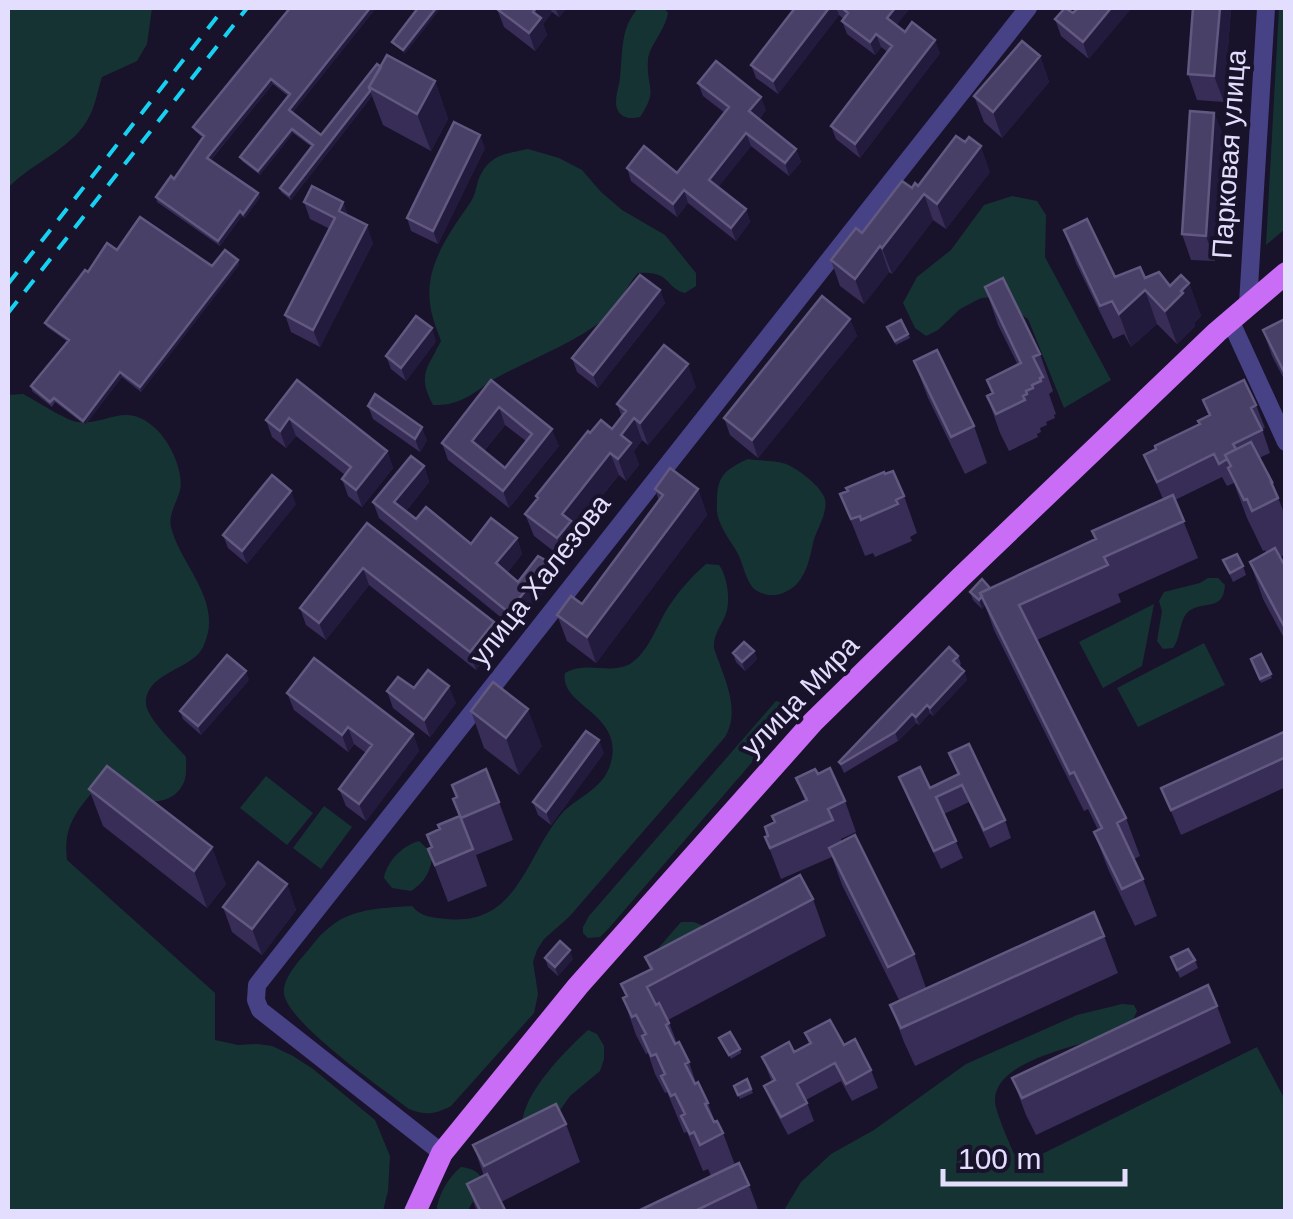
<svg xmlns="http://www.w3.org/2000/svg" width="1293" height="1219" font-family="Arial,sans-serif">
<style>
.green{fill:#163334}
.lines{fill:none;stroke-linecap:round;stroke-linejoin:round}
.minor{stroke:#474186;stroke-width:18}
.major{stroke:#c96cf6;stroke-width:22}
.rail{stroke:#16d1f1;stroke-width:4;stroke-dasharray:15 12;stroke-linecap:butt}
.wall{fill:#372d57;fill-rule:evenodd}
.shaded-wall{fill:#231b3d}
.building{fill:#494068;stroke:#625980;stroke-width:2.5;fill-rule:evenodd}
.labels{text-anchor:middle;dominant-baseline:central;stroke-width:8;stroke-linejoin:round;paint-order:stroke}
.street-label{font-size:28px;fill:#e3defd;stroke:#18132a}
</style>
<rect width="100%" height="100%" fill="#18132a"/>
<path class="green" d="M8 8H152L147 44 137 61 102 77C98 89 96 103 90 115 75 148 32 162 8 188Z
M638 8H664L668 13C665 31 649 46 648 60 646 88 659 89 640 117 632 119 623 119 618 111 613 101 619 88 620 78 623 51 620 29 638 8Z
M1279 8H1286L1285 229 1266 245Z
M528 149 559 158 582 170 601 192 622 210 665 235 696 273V286L685 293C664 287 671 270 638 273 624 288 622 304 607 317 575 343 533 358 496 378 485 384 475 394 463 399 453 404 444 405 433 405 417 375 427 369 441 341 437 329 431 316 430 303 425 265 450 232 470 203 475 196 476 188 478 181 488 155 504 154 528 149Z
M1012 196 1037 201 1046 215 1045 257 1111 380 1064 408 1028 319 996 297 981 298 960 309 938 330 926 336 915 328 903 303 917 277 951 250 984 205Z
M23 394C37 401 63 419 77 422 108 426 125 400 156 429 170 442 184 471 180 490 177 502 168 515 171 527 181 567 225 602 203 647 192 670 146 672 146 703 146 718 176 745 186 757 186 764 187 775 184 782 169 817 120 795 94 790 75 813 63 828 67 860L215 993V1040L238 1045 258 1044 272 1046 293 1056 313 1069 375 1120 390 1156 388 1191 383 1211H8V395Z
M748 459C759 461 775 460 786 464 797 468 822 487 825 499 828 514 816 530 813 543 809 563 804 585 783 593 774 597 762 595 754 589 746 581 743 564 738 554 732 543 723 532 719 520 716 513 717 505 717 498 718 474 727 469 748 459Z
M706 564 719 565C727 576 730 596 727 610 724 623 713 633 714 647 714 649 718 660 719 662 728 687 739 713 725 737L569 917 544 939 537 950 533 962 538 994 534 1013 451 1106C435 1114 427 1116 409 1109 383 1089 289 1024 284 994 282 978 300 960 310 948 339 909 367 909 412 906 421 917 433 918 447 919 516 926 525 860 559 817 574 797 604 791 611 762 624 713 559 706 565 673 587 661 607 674 628 665 648 655 657 624 669 606 680 590 691 577 706 564Z
M1208 578H1218L1225 585C1223 612 1205 600 1189 611 1179 619 1181 638 1173 648L1163 649 1157 641 1162 611 1159 601 1164 592 1200 583Z
M1154 604 1142 666 1103 688 1079 642Z
M1204 643 1225 685 1138 727 1117 688Z
M776 701 788 705 789 712 785 724 609 928 600 937 588 938 583 933V927L589 916Z
M266 776 313 813 287 845 240 808Z
M324 806 352 827 321 869 293 848Z
M419 841 433 854C430 872 426 881 411 891L392 888 384 878C387 861 402 846 419 841Z
M681 922H694L708 928 655 952Z
M1122 1004 1134 1005 1137 1011 1133 1020C1121 1026 1109 1032 1097 1038 1070 1049 993 1062 995 1102 996 1113 1009 1142 1014 1154L1030 1160 1257 1047 1285 1100V1211L783 1212 801 1182 831 1154 874 1130 966 1064 1077 1015Z
M588 1030 597 1034 604 1046V1059L600 1071 570 1096 558 1113 522 1125C523 1093 565 1051 588 1030Z
M461 1167C472 1168 486 1174 482 1189 480 1197 471 1201 468 1211L436 1212C438 1196 448 1177 461 1167Z"/>
<g class="lines">
<path class="minor" d="M1248 304 1266 8
M1230 320 1286 442
M442 1153 260 1010 256 1000 257 985 1028 8"/>
<path class="major" d="M415 1212 442 1153 578 986 813 722 960 578 1217 332 1286 273"/>
<path class="rail" d="M8 284 224 8
M8 313 247 8"/>
</g>
<path class="wall" d="M290 8H376L292 113 321 135 381 67 435 81 448 119 431 151 383 125 372 96 291 200 281 192 280 188 312 147 293 133 260 175 242 161 240 157 288 96 273 84 211 160 258 193 260 197 245 218 242 216 220 246 157 202 156 197 174 179 203 138 195 131 193 127Z
M499 8H567L559 17 552 12 543 24 547 35 535 51 504 27 497 9Z
M795 8H910L896 25 940 53 860 158 836 139 831 126 888 52 881 47 875 55 847 34 842 21 844 19 839 15 778 94 756 78 751 65Z
M1193 8H1231L1224 102 1197 100 1188 74Z
M1073 13 1089 59 1061 36 1055 19Z
M1040 56 1049 82 1002 138 984 122 974 96Z
M698 83 766 110 759 119 796 149 801 162 789 176 751 146 718 187 746 209 750 222 736 241 688 203 677 217 631 181 627 168 677 173 725 113 703 96Z
M1214 113 1224 138 1215 261 1191 260 1182 234Z
M485 148 438 244 411 231 407 218Z
M990 172 946 229 933 220 892 274 889 272 864 304 840 286 831 260 912 188Z
M304 202H343L348 216 373 243 320 347 291 332 285 315 330 229 310 219Z
M1064 230 1115 277 1145 278 1170 286 1189 283 1201 316 1194 323 1195 326 1177 344 1157 324 1131 347 1124 334 1113 339 1076 263Z
M117 250 212 266 238 260 239 265 141 392 122 377 85 425 55 402 52 407 32 391 31 386 68 342 47 327 45 323 88 272Z
M985 287 1040 354 1053 391 1049 394 1056 414 1054 415 1055 418 1046 422 1047 425 1040 428 1041 432 1037 434 1038 437 1009 451 1000 433 987 396 992 394 987 380 1018 365 998 325Z
M660 290 665 303 598 388 577 372 572 358Z
M850 319 857 336 758 458 730 435 724 418Z
M1286 319V383L1272 356 1263 330Z
M901 320 910 338 896 345 889 331Z
M436 341 406 381 391 369 386 356Z
M914 361 974 426 987 463 965 474 928 398Z
M297 380 387 451 393 468 362 507 348 496 342 479 345 475 296 436 286 448 272 437 266 420Z
M491 380 559 446 509 508 448 460 442 443ZM505 425 526 441 505 468 484 451Z
M696 387 648 445 642 440 634 451 639 465 626 481 619 475 574 531 579 543 565 560 534 536 525 514 537 499 536 496 590 433 612 429 622 417 617 404Z
M1203 400 1256 405 1265 428 1262 429 1270 453 1259 458 1272 482 1286 518V554L1280 557 1286 568V642L1263 599 1250 562 1266 553 1265 550 1263 551 1247 518 1234 483 1227 486 1222 477 1175 500 1198 558 1118 594 1121 602 1037 640 1126 818 1140 856 1134 859 1143 879 1157 916 1135 926 1108 869 1094 832 1098 830 1088 809 1084 811 994 630 985 605 982 609 973 600 970 592 991 588 1095 539 1163 499 1144 455 1199 424 1209 416Z
M368 406 427 440 420 452 373 419Z
M424 466 429 482 406 511 416 519 471 544 517 538 522 554 507 573 518 582 555 578 514 628 379 518 373 502Z
M655 489H698L707 515 596 663 567 641 557 615 582 604 659 501Z
M840 494 904 496 917 533 910 537 912 541 875 557 873 553 865 556Z
M296 504 247 564 228 548 223 535Z
M367 523 494 622 500 639 476 670 369 585 326 640 306 625 300 608Z
M1223 560 1243 566 1246 575 1233 582Z
M754 651 757 659 745 671 736 662 733 653Z
M1261 654 1272 678 1261 683 1251 659Z
M958 656 961 664 959 667 964 671 967 680 933 716 930 713 919 725 916 723 898 741 844 773 839 762Z
M249 680 201 735 183 719 180 711Z
M414 688 456 703 430 737 393 708 387 691Z
M287 693 413 734 419 751 366 821 346 806 339 789 366 753 354 744 348 752 294 710Z
M471 711 542 746 519 775 484 748Z
M1286 731V787L1181 835 1161 788Z
M604 753 551 825 538 815 533 802Z
M949 753 1005 820 1011 838 990 848 969 802 944 814 963 858 941 869 906 794 899 777 930 788 958 775Z
M818 774 845 801 856 832 841 839V842L914 954 926 988 1104 936 1118 973 915 1066 904 1042 890 1005 899 1000 842 885 832 857 781 879 765 837 805 801 796 778Z
M89 789 226 884 207 908 103 826Z
M453 799 499 802 513 840 476 855 487 886 448 902 428 849 432 847 440 829 459 816Z
M287 884 296 910 262 955 232 932 223 907Z
M813 899 826 936 668 1020 677 1043 689 1062 696 1083 708 1103 715 1122 723 1133 735 1165 749 1185 759 1212H636L711 1176 708 1169 703 1171 687 1132 684 1133 667 1092 665 1093 655 1074 648 1053 646 1054 636 1035 623 998 626 997 621 984 650 970 645 957Z
M1171 957 1195 960 1198 968 1180 978Z
M545 958 573 959 558 976 548 967Z
M1217 1006 1231 1043 1036 1135 1026 1115 1012 1078Z
M805 1033 844 1045 871 1070 878 1088 852 1101 841 1081 806 1100 814 1121 788 1135 771 1103 764 1086 772 1082 762 1057 794 1052 809 1044Z
M719 1038 740 1049 741 1053 731 1059Z
M747 1079 753 1093 740 1099 735 1090Z
M566 1124 580 1162 501 1202 506 1212H477L467 1184 484 1176 473 1145Z"/>
<path class="shaded-wall" d="M370 8H376L291 115 289 110Z
M436 8H441L404 55 403 50Z
M536 8H550L552 12 543 24 547 35 535 51 529 33 533 12Z
M555 8H567L559 17Z
M829 8H836L839 15 778 94 773 81Z
M895 8H910L892 31 887 18Z
M1111 8H1132L1089 59 1083 42Z
M1220 8H1231L1224 102 1214 76Z
M876 34 881 47 875 55 870 42Z
M935 40 940 53 860 158 855 144Z
M1040 56 1049 82 1002 138 993 112Z
M271 79 273 84 209 162 207 158Z
M435 81 448 119 431 151 417 114Z
M370 91 372 96 291 200 289 195Z
M761 97 766 110 754 124 749 111Z
M1214 113 1224 138 1215 261 1206 236Z
M292 129 293 133 260 175 258 171Z
M746 133 751 146 714 193 709 180Z
M480 135 485 148 438 244 433 231Z
M981 146 990 172 946 229 937 204Z
M796 149 801 162 789 176 785 163Z
M684 190 688 203 677 217 673 204Z
M258 193 260 197 245 218 243 214Z
M924 194 933 220 892 274 882 248Z
M343 202 350 220 339 211Z
M746 209 750 222 736 241 731 228Z
M240 211 242 216 220 246 218 241Z
M367 225 373 243 320 347 313 330Z
M880 246 889 272 864 304 855 279Z
M238 260 239 265 141 392 140 387Z
M1189 283 1201 316 1194 323 1195 326 1177 344 1165 311Z
M660 290 665 303 598 388 593 375Z
M1145 290 1157 324 1131 347 1119 314Z
M850 319 857 336 758 458 752 440Z
M432 328 436 341 406 381 401 368Z
M688 364 696 387 648 445 640 423Z
M120 372 122 377 85 425 83 421Z
M499 407 505 425 478 458 472 441Z
M289 418 296 436 286 448 280 431Z
M634 418 642 440 634 451 639 465 626 481 618 459 621 435Z
M422 427 427 440 420 452 415 439Z
M552 429 559 446 509 508 503 491Z
M387 451 393 468 362 507 356 490Z
M610 453 619 475 574 531 579 543 565 560 557 538 562 514Z
M424 466 429 482 400 518 394 502Z
M698 489 707 515 596 663 587 637Z
M291 491 296 504 247 564 242 551Z
M517 538 522 554 502 579 496 563Z
M549 562 555 578 514 628 508 612Z
M363 568 369 585 326 640 319 623Z
M982 597 985 605 982 609 979 600Z
M494 622 500 639 476 670 470 652Z
M754 651 757 659 745 671 742 662Z
M246 671 249 680 201 735 198 726Z
M964 671 967 680 933 716 930 708Z
M449 686 456 703 430 737 424 720Z
M927 705 930 713 919 725 916 717Z
M528 709 542 746 519 775 506 738Z
M912 714 916 723 898 741 895 732Z
M348 727 354 744 348 752 342 735Z
M413 734 419 751 366 821 359 804Z
M599 740 604 753 551 825 546 812Z
M212 847 226 884 207 908 194 871Z
M287 884 296 910 262 955 252 929Z
M570 950 573 959 558 976 555 967Z"/>
<path class="building" d="M290 8H370L289 110 321 135 377 64 381 67 369 87 370 91 289 195 280 188 313 145 292 129 258 171 240 157 290 94 271 79 207 158 258 193 243 214 240 211 218 241 156 197 171 176 174 179 204 136 193 127Z
M418 8H436L403 50 392 42Z
M499 8H536L533 12 541 18 529 33 497 9Z
M795 8H829L773 81 751 65Z
M842 8H895L887 18 905 32 912 22 935 40 855 144 831 126 892 46 876 34 870 42 842 21 848 13Z
M1065 8 1073 13 1078 8H1111L1083 42 1055 19Z
M1193 8H1220L1214 76 1188 74Z
M1022 41 1040 56 993 112 974 96Z
M387 55 435 81 417 114 369 87Z
M716 61 761 97 749 111 796 149 785 163 746 133 709 180 746 209 731 228 684 190 673 204 627 168 644 146 677 173 729 107 698 83Z
M1190 111 1214 113 1206 236 1182 234Z
M454 122 480 135 433 231 407 218Z
M956 136 965 142 969 137 981 146 937 204 924 194 882 248 880 246 855 279 831 260 856 228 862 233 902 181 912 188 915 183 918 186Z
M312 186 343 202 339 211 367 225 313 330 285 315 335 218 304 202Z
M140 217 212 266 225 250 238 260 140 387 120 372 83 421 54 398 50 402 31 386 69 340 45 323 85 270 88 272 107 243 117 250Z
M1087 219 1115 277 1140 267 1145 278 1159 272 1170 286 1181 275 1189 283 1181 291 1183 293 1165 311 1145 290 1119 314 1112 301 1100 306 1064 230Z
M640 275 660 290 593 375 572 358Z
M1003 278 1040 354 1033 357 1043 377 1040 378 1041 381 1032 385 1033 388 1026 391 1027 394 1023 396 1025 400 996 414 987 396 993 393 987 380 1021 363 985 287Z
M822 296 850 319 752 440 724 418Z
M416 316 432 328 401 368 386 356Z
M1285 319H1286V376L1263 330Z
M901 320 908 334 895 341 887 327Z
M664 345 688 364 640 423 634 418 621 435 631 443 618 459 610 453 562 514 571 521 557 538 525 514 538 498 536 496 588 431 590 433 601 420 612 429 626 411 617 404Z
M937 350 974 426 951 437 914 361Z
M297 380 387 451 356 490 342 479 351 467 289 418 280 431 266 420Z
M491 380 552 429 503 491 442 443ZM499 407 532 434 505 468 472 441Z
M1244 380 1256 405 1251 408 1262 430 1233 444 1236 449 1225 455 1227 459 1219 464 1214 454 1157 482 1144 455 1156 449 1155 446 1200 424 1198 421 1210 415 1203 400Z
M375 394 422 427 415 439 368 406Z
M1251 442 1272 482H1271L1278 498 1252 511 1247 499 1244 500 1228 468 1231 466 1225 455Z
M411 456 424 466 394 502 416 519 426 507 471 544 491 518 517 538 496 563 518 582 538 556 549 562 508 612 373 502Z
M670 468 698 489 587 637 557 615 571 596 582 604 663 495 655 489Z
M893 471 904 496 896 500 898 504 861 520 860 516 851 519 840 494 848 491 846 488 884 472 885 474Z
M272 475 291 491 242 551 223 535Z
M1173 495 1184 521 1104 557 1108 565 1019 605 1126 818 1117 823 1143 879 1122 889 1094 832 1102 828 1074 772 1070 774 980 593 1096 539 1092 531Z
M367 523 494 622 470 652 363 568 319 623 300 608Z
M1275 548 1286 568V630L1250 562Z
M1237 554 1243 566 1230 573 1223 560Z
M982 579 990 588 980 593 982 596 979 600 970 592Z
M744 642 754 651 742 662 733 653Z
M949 647 958 656 953 661 964 671 930 708 927 705 916 717 912 714 895 732 841 764 839 762Z
M1261 654 1271 674 1260 679 1251 659Z
M227 655 246 671 198 726 180 711Z
M314 658 413 734 359 804 339 789 372 745 348 727 342 735 287 693Z
M428 670 449 686 424 720 387 691 398 677 414 688Z
M493 682 528 709 506 738 471 711Z
M586 731 599 740 546 812 533 802Z
M1286 731V757L1171 810 1161 788Z
M969 744 1005 820 984 830 962 785 936 797 956 841 934 851 899 777 920 767 930 788 959 774 949 753Z
M107 766 212 847 194 871 89 789Z
M830 768 845 801 828 809 833 820 770 848 765 837 768 836 765 827 775 822 772 816 807 800 796 778 815 769 818 774Z
M486 769 499 802 461 818 453 799 457 797 452 785Z
M460 816 473 849 435 865 428 849 432 847 427 835 440 829 438 825Z
M855 835 914 954 888 967 829 848Z
M258 862 287 884 252 929 223 907Z
M800 875 813 899 647 987 656 1005 659 1003 669 1023 666 1025 675 1044 679 1042 689 1062 685 1064 695 1084 698 1082 708 1103 705 1104 714 1122 717 1121 723 1133 700 1145 694 1132 690 1134 681 1116 685 1114 675 1094 671 1096 661 1076 665 1074 656 1054 651 1056 642 1036 646 1034 636 1015 632 1017 623 998 627 996 621 984 652 969 645 957Z
M1094 912 1104 936 901 1028 890 1005Z
M560 941 570 950 555 967 545 958Z
M1188 949 1195 960 1177 970 1171 957Z
M1208 985 1217 1006 1022 1098 1012 1078Z
M830 1020 844 1045 855 1039 871 1070 846 1084 835 1063 797 1084 807 1103 781 1117 764 1086 775 1080 762 1057 789 1042 794 1052 811 1043 805 1033Z
M730 1032 740 1049 729 1055 719 1038Z
M747 1079 751 1089 738 1095 734 1086Z
M556 1104 566 1124 484 1166 473 1145Z
M739 1163 749 1185 693 1212H636Z
M487 1174 506 1212H481L467 1184Z"/>
<g class="labels">
<g class="street-label">
<text transform="translate(1229 154) rotate(-86)">Парковая улица</text>
<text transform="translate(540 580) rotate(-52)">улица Халезова</text>
<text transform="translate(800 696) rotate(-46)">улица Мира</text>
</g>
</g>
<rect width="1293" height="1219" fill="none" stroke="#e3defd" stroke-width="20"/>
<path d="M943 1169v15h182v-15" fill="none" stroke="#e3defd" stroke-width="5"/>
<text x="958" y="1169" font-size="30" fill="#e3defd" stroke="#18132a" stroke-width="8" paint-order="stroke">100 m</text>
</svg>
